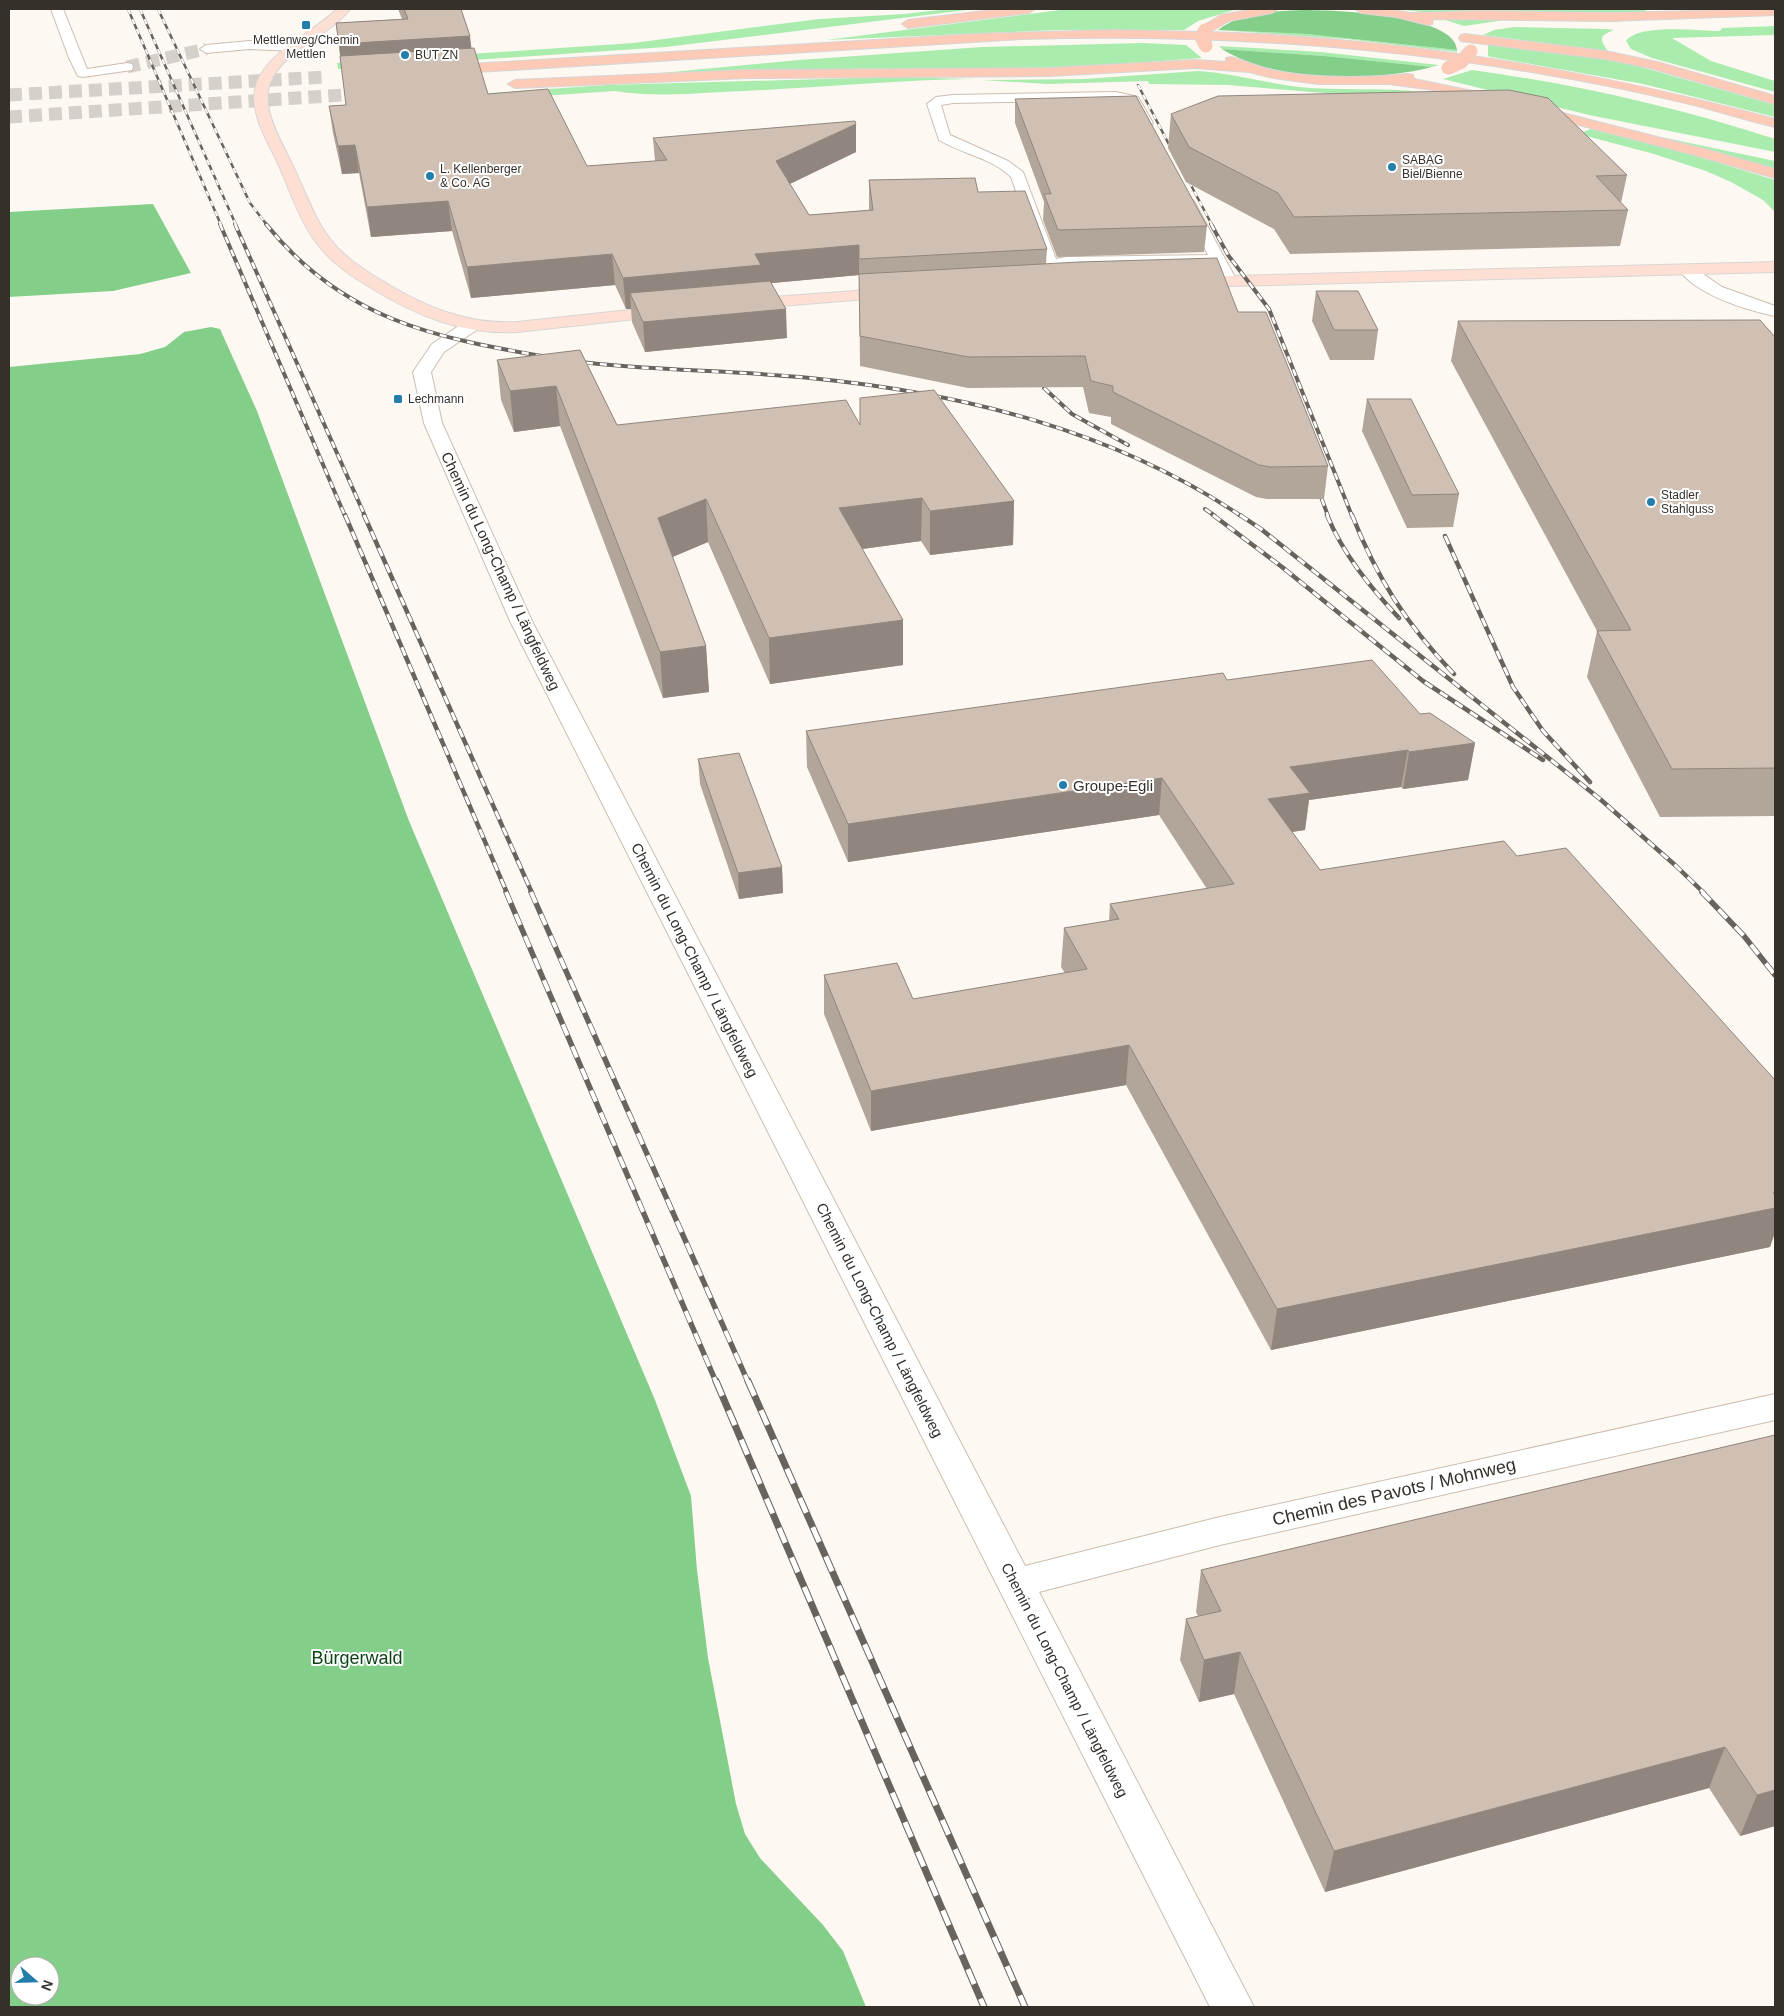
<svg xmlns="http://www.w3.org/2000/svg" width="1784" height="2016" font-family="Helvetica,sans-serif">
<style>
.green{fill:#aaecae}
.forest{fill:#83cf89;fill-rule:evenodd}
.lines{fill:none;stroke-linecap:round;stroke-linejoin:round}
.minor-tunnel{stroke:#d6d0ca;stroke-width:13;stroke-dasharray:13 7;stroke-linecap:butt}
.highway-tunnel{stroke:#d6d0ca;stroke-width:13;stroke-dasharray:13 7;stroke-linecap:butt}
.minor-casing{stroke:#ccbdb0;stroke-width:2}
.major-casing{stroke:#d7d6d5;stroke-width:2}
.highway-casing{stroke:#d7d6d5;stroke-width:2}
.minor{fill:#fff;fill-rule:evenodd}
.major{fill:#fddfd4;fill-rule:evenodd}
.highway{fill:#fccab7;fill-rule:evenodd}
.rail-far4-casing{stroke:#69635e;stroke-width:2.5}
.rail-far3-casing{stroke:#69635e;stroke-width:4}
.rail-far2-casing{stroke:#69635e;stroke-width:4.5}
.rail-far1-casing{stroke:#69635e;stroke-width:5.5}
.rail-casing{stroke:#69635e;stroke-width:7}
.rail-far4{stroke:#fff;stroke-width:2;stroke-dasharray:5.5;stroke-linecap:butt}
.rail-far3{stroke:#fff;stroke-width:2.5;stroke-dasharray:7;stroke-linecap:butt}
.rail-far2{stroke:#fff;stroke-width:3;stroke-dasharray:9;stroke-linecap:butt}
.rail-far1{stroke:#fff;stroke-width:4;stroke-dasharray:12;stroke-linecap:butt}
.rail{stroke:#fff;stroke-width:5;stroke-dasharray:16;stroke-linecap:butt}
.highway-bridge-casing{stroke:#d7d6d5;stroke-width:14;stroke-linecap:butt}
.highway-bridge{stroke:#fccab7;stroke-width:13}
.wall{fill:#b2a59a}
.shaded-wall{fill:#91867d}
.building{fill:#cfc0b3;stroke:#91867d}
.poi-dot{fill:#237eac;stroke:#fff;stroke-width:2}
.labels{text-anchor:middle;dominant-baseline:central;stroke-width:4;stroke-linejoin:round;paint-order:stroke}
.far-poi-label{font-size:12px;fill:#36302b;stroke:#fff;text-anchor:start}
.street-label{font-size:15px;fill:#36302b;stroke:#fff}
.poi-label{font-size:15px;fill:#36302b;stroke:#fff;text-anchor:start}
.near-street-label{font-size:18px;fill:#36302b;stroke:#fff}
.near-park-label{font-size:18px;fill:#0d4417;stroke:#fff}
</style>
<rect width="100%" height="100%" fill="#fef8f2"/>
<path class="green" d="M948 9H975L666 47 342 69H338L337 63 633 43 819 19 904 14Z
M1068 9 1234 10 1198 21 1184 30H1058L826 40Z
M1396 9 1645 10 1648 12H1423Z
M1442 19H1616L1619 22 1505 20 1464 26Z
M1775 26V35L1672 38 1711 61 1775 81V92L1652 58 1631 49 1626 41C1639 23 1700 31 1720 31L1722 28Z
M1514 27 1607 29 1614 30C1598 36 1600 40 1608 51L1483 35 1494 30Z
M1218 30 1306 34 1457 50V52L1346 39Z
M1142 43 1186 45 1202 58 1063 68 661 73 799 60 982 47Z
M1488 45 1555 50 1620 61 1775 105V117L1643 84 1491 57 1488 56Z
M1219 46 1321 52 1439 65 1432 67 1325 56 1222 49Z
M1472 70C1575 84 1676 107 1775 139V152L1589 115 1443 79Z
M1198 71C1232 73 1265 83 1299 87 1340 91 1381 87 1421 92 1476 98 1529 118 1583 132L1591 129 1693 155 1775 180V212L1763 200 1731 182 1706 171 1654 154 1556 128 1359 96 1228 85 1149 84 1148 81 1047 84 981 80 1084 79Z
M893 77 974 79C889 80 806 89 722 92 686 94 651 97 615 91L348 109 345 103 607 85Z
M1666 138 1775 161V169L1664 139Z"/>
<path class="forest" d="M1304 10C1330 10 1456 14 1457 50L1306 34 1218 30C1241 12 1276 11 1304 10Z
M1222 49 1325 56 1432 67C1374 82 1275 83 1222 49Z
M153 204 191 273 113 291 9 297V212Z
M211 327 220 329 257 411 409 821 655 1400 691 1496 697 1570 708 1658 736 1804 745 1834 760 1858 823 1925 843 1951 866 2007H9V367L140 354 165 347 184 332ZM20 1966H50V1996H20Z"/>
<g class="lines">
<path class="minor-tunnel" d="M127 67 206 49"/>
<path class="highway-tunnel" d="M9 95 325 77
M9 117 343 95"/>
<defs>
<path id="minor" d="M51 9H63L87 69 127 63 132 64 133 67 132 70 83 77 78 76 69 58Z
M250 41 296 43 302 47 296 51 250 49 206 53 200 49 206 45Z
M1116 92 1138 97 1153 123 1151 126H1141L1128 103 1116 100 953 103 941 105 950 135 1008 161 1023 172 1056 259 1066 257 1208 255 1181 203 1183 200H1193L1195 203 1237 281 1235 284H1223L1211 261 1204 264 1066 267 1059 270 1065 286 1063 289H1051L1011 177C992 158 962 154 939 140L927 104 936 97 953 95Z
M1687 265 1693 267 1722 287 1775 306V316C1746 310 1697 295 1679 270L1681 267Z
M472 320 478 321 480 325 478 329 444 352 431 372 442 423 532 621 1025 1566 1220 1517 1775 1394V1420L1220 1545 1039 1592 1254 2007H1210L510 621 424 423 413 372 432 344 466 321Z"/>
<path id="major" d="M337 9H350C330 36 283 50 270 83 261 107 279 137 289 158 303 185 312 215 330 239 343 256 361 268 379 279 423 306 466 325 517 322L667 306 673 307 675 311 673 315 517 332C462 335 414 315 368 286 350 275 332 263 319 246 299 221 290 190 277 161 266 139 247 108 257 82 271 49 313 33 337 9Z
M1775 262V272L1189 287 1183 285 1181 282 1183 279 1189 277Z
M897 288 903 290 905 293 903 296 745 309 739 308 737 304 739 300 745 299Z"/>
<path id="highway" d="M1002 9H1035L1029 13 908 28 902 24 908 20Z
M1255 9H1278L1272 13 1229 21 1210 32C1402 38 1590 70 1775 119V127C1749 121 1724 113 1698 106 1648 94 1598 83 1548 75 1374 44 1198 34 1022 39L444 74 438 70 444 66 487 63 975 34 1116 30 1200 32 1201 27 1221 15Z
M1355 9H1390L1410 13 1484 11 1610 13 1775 9V15L1610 21 1433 19 1432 24 1428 25 1396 17 1361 13Z
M1465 34 1605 51 1657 62 1775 96V104L1650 68 1605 59 1461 41 1459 38 1461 35Z
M1231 57C1246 61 1260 68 1276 71 1320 79 1364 78 1408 74L1413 75 1414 79 1496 96 1712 151 1775 169V178L1702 157 1490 102 1441 91 1389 84H1318L1273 78 1249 72 1195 68 1049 76 747 78 515 88 508 84 515 80 747 70 1049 68 1195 60 1226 62V58Z"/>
</defs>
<use href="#minor" class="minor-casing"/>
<use href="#major" class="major-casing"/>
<use href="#highway" class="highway-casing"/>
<use href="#minor" class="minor"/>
<use href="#major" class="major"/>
<use href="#highway" class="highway"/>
<defs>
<path id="rail-far4" d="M128 9 221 225
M140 9 236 225
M158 9 250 203 267 225
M1138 85 1175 156
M1184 172 1212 225"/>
<path id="rail-far3" d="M220 224 345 516
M235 224 365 516
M266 224C342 319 434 338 548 357
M1211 224 1228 255 1269 309 1352 516
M572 361C651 371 731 370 810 378 962 393 1113 430 1241 516
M1044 388 1072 414 1128 445
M1317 486 1328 516
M1205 509 1215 516"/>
<path id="rail-far2" d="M345 515 507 893
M364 515 532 893
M1213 515 1282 567 1423 681 1543 760
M1240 515 1261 529 1600 799 1675 865 1704 893
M1327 515C1343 554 1370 587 1399 618
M1352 515C1377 578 1406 624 1454 674
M1445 536 1513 687 1543 731 1590 782"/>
<path id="rail-far1" d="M506 892 716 1382
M531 892 748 1382
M1702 892 1744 936 1775 975"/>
<path id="rail" d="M716 1381 984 2007
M748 1381 1025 2007"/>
</defs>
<use href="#rail-far4" class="rail-far4-casing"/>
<use href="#rail-far3" class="rail-far3-casing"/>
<use href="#rail-far2" class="rail-far2-casing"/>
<use href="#rail-far1" class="rail-far1-casing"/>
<use href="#rail" class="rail-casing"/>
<use href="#rail-far4" class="rail-far4"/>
<use href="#rail-far3" class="rail-far3"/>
<use href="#rail-far2" class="rail-far2"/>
<use href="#rail-far1" class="rail-far1"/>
<use href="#rail" class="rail"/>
<defs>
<path id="highway-bridge" d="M1205 30 1202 38 1206 46
M1448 68 1461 62 1471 51"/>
</defs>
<use href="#highway-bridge" class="highway-bridge-casing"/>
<use href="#highway-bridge" class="highway-bridge"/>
</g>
<path class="wall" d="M398 9H461L471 48 488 94 587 166 655 161 653 138 856 152 790 184 809 215 869 210V180L978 192 1047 249 1046 264 1238 312 1328 466 1324 499H1267L1256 497 1111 424V417L1089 413 1083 387 968 388 860 366 859 275 771 283 787 338 645 352 632 322 631 309H626L615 285 471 298 452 231 371 237 359 173 342 174 333 133 329 106 346 105 336 23 402 19Z
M1015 99 1207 226 1204 252 1057 257 1043 220 1044 202 1015 123Z
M1171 114 1627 175 1621 203 1628 210 1620 246 1290 254 1274 229 1186 182 1168 148Z
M1316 291 1378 330 1374 360H1330L1312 321Z
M1458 321 1775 337V816L1660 817 1587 677 1597 631 1451 361Z
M580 350 617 425H860L1014 501 1013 545 930 555 921 541 862 549 903 620V665L770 684 708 542 672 557 706 646 709 692 663 698 560 426 514 432 501 400 497 360Z
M1367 399 1459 494 1453 527 1407 528 1362 431Z
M1227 680 1420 714 1475 743 1468 780 1403 789 1401 787 1309 800 1305 830 1292 832 1320 870 1517 856 1775 1080V1232L1770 1247 1271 1350 1126 1085 871 1131 824 1014V975L913 999 1065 973 1061 967 1064 928 1109 921 1110 904 1207 889 1159 815 848 862 807 767 806 731Z
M698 759 782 867 783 893 739 899 700 784Z
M1775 1435V1826L1740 1836 1709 1788 1325 1892 1234 1694 1199 1702 1180 1660 1186 1619 1198 1616 1196 1612 1201 1570Z"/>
<path class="shaded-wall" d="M470 36 473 62 342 70 339 44Z
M856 124V152L777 190 776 161Z
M355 145 359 173 342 174 338 146Z
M448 201 452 231 371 237 367 207Z
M859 245V275L762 284 630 293 631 309H626L623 278 755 254Z
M612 254 615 285 471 298 467 267Z
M786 309 787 338 645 352 643 322Z
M556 386 560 426 514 432 510 391Z
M922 498 921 541 840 552 839 508Z
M706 499 708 542 661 562 658 518Z
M1014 501 1013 545 930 555V511Z
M903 620V665L770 684 769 638Z
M706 646 709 692 663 698 660 652Z
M1475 743 1468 780 1403 789 1409 752Z
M1408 750 1401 787 1309 800 1305 830 1264 836 1268 799 1290 767Z
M1162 778 1159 815 848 862V824Z
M782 867 783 893 739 899 738 873Z
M1129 1045 1126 1085 871 1131V1091Z
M1775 1192V1232L1770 1247 1271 1350 1277 1309Z
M1240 1652 1234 1694 1199 1702 1204 1660Z
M1725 1747 1709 1788 1325 1892 1334 1851Z
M1775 1790V1826L1740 1836 1757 1795Z"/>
<path class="building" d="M404 9H461L470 36 339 44 336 23 408 19Z
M474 48 488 94 548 89 587 166 667 160 653 138 855 121 856 124 776 161 809 215 873 210 869 180 975 178 978 192 1025 191 1047 249 859 259V245L755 254 761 265 623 278 612 254 467 267 448 201 367 207 355 145 338 146 329 106 346 105 340 56Z
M1509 90 1548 98 1627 175 1596 176 1628 210 1294 217 1278 193 1189 147 1171 114 1218 96Z
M1136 96 1207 226 1058 230 1044 194H1051L1015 99Z
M1217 258 1238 312H1266L1328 466 1271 467 1259 465 1113 392V386L1091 381 1085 356 968 357 860 336 859 274 1079 262Z
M770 281 786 309 643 322 630 293Z
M1316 291H1358L1378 330H1334Z
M1760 320 1775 337V768L1672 769 1597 631 1631 630 1458 321Z
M580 350 617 425 846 400 860 425V398L934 390 1014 501 930 511 922 498 839 508 903 620 769 638 706 499 658 518 706 646 660 652 556 386 510 391 497 360Z
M1367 399H1411L1459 494 1412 495Z
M1372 660 1420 714 1430 713 1475 743 1409 752 1408 750 1290 767 1310 793 1268 799 1320 870 1504 841 1517 856 1566 848 1775 1080V1192L1773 1193 1775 1195V1208L1277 1309 1129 1045 871 1091 824 975 897 963 913 999 1087 969 1064 928 1119 919 1110 904 1234 884 1162 778 848 824 806 731 1223 673 1227 680Z
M739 753 782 867 738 873 698 759Z
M1775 1435V1790L1757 1795 1725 1747 1334 1851 1240 1652 1204 1660 1186 1619 1221 1611 1201 1570Z"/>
<g class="poi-dot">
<rect x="301" y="20" width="10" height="10" rx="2.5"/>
<circle cx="405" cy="55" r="5"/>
<circle cx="1392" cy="167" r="5"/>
<circle cx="430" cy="176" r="5"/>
<rect x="393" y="394" width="10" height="10" rx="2.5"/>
<circle cx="1651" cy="502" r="5"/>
<circle cx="1063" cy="785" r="5"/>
</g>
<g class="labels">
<g class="far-poi-label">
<text x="306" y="40" text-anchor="middle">Mettlenweg/Chemin<tspan x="306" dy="14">Mettlen</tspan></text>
<text x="415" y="55">BUT ZN</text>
<text x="1402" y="160">SABAG<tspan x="1402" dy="14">Biel/Bienne</tspan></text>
<text x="440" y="169">L. Kellenberger<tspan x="440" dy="14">&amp; Co. AG</tspan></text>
<text x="408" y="399">Lechmann</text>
<text x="1661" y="495">Stadler<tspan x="1661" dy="14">Stahlguss</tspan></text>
</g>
<g class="street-label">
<text transform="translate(501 571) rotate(65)">Chemin du Long-Champ / Längfeldweg</text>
<text transform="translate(695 960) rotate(63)">Chemin du Long-Champ / Längfeldweg</text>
<text transform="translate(880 1320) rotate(63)">Chemin du Long-Champ / Längfeldweg</text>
<text transform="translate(1065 1680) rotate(63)">Chemin du Long-Champ / Längfeldweg</text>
</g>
<g class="poi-label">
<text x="1073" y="785">Groupe-Egli</text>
</g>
<g class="near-street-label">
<text transform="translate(1394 1492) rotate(-13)">Chemin des Pavots / Mohnweg</text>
</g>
<g class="near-park-label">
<text x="357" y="1658">Bürgerwald</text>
</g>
</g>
<rect width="1784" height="2016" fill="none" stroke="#36302b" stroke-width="20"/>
<g transform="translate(35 1981) rotate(110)"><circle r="24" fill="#ffffff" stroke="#afacaa"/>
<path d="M0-4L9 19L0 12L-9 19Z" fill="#237eac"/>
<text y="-8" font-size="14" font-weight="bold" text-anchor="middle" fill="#36302b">N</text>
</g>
</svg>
